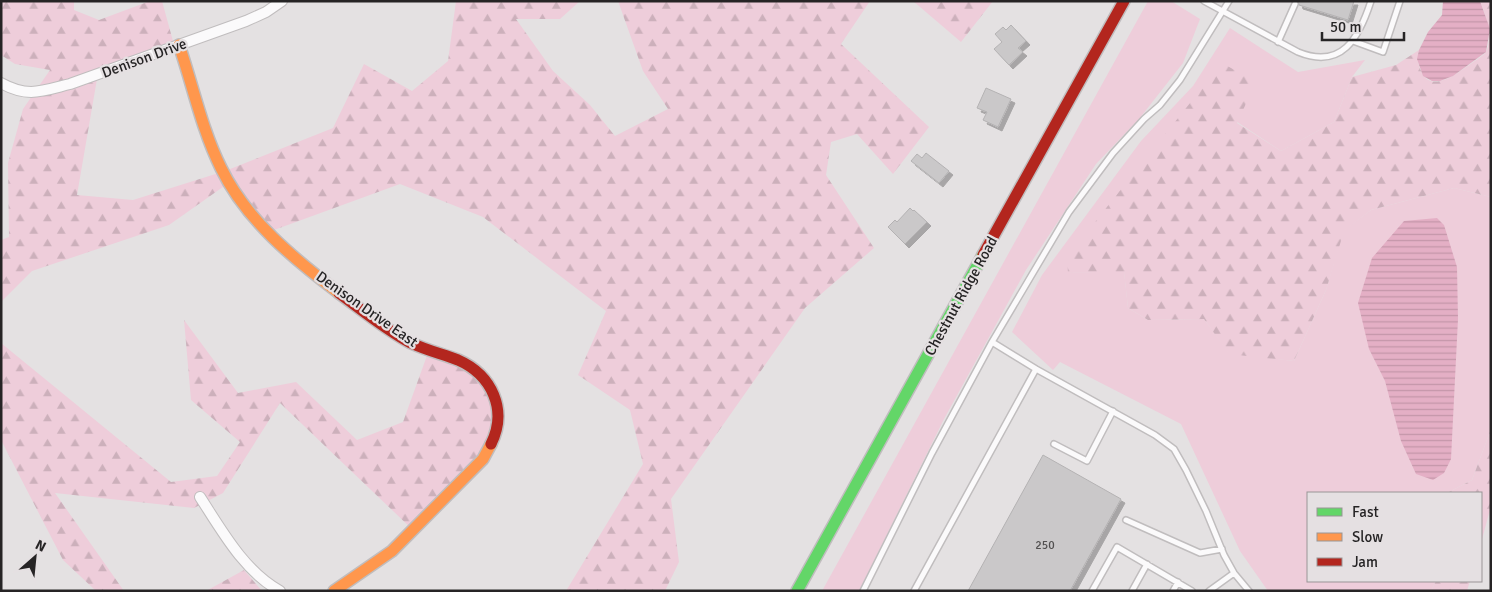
<svg xmlns="http://www.w3.org/2000/svg" width="1492" height="592" font-family="Signika,sans-serif">
<style>
.green{fill:#eecdda}
.forest{fill:url(#forest-firs)}
.water{fill:url(#water-rules)}
.building{fill:#cac8c9;stroke:#b4b2b3;filter:url(#shadow)}
.lines{fill:none;stroke-linecap:round;stroke-linejoin:round}
.lane-casing{stroke:#c0bdbe;stroke-width:8}
.street-casing{stroke:#c0bdbe;stroke-width:12}
.fast-casing{stroke:#c0bdbe;stroke-width:14}
.slow-casing{stroke:#c0bdbe;stroke-width:14}
.jam-casing{stroke:#c0bdbe;stroke-width:14}
.lane{stroke:#fbfafb;stroke-width:5}
.street{stroke:#fbfafb;stroke-width:10}
.fast{stroke:#63d668;stroke-width:11}
.slow{stroke:#ff974d;stroke-width:11}
.jam{stroke:#b3261e;stroke-width:11}
.labels{text-anchor:middle;dominant-baseline:central;stroke-width:4.5;stroke-linejoin:round;paint-order:stroke}
.number-label{font-size:12px;fill:#525050}
.street-label{font-size:15px;fill:#262425;stroke:#e5e0e2}
</style>
<defs>
<pattern id="forest-firs" width="22" height="20" patternUnits="userSpaceOnUse" patternTransform="scale(1.25)"><rect width="22" height="20" fill="#eecdda"/><path d="M5 1l3.5 6h-7zM16 11l3.5 6h-7z" fill="#ccb0bb"/></pattern>
<pattern id="water-rules" width="6" height="5" patternUnits="userSpaceOnUse" patternTransform="scale(1.25)"><rect width="6" height="5" fill="#e4afc5"/><path d="M0 2.5h6" fill="none" stroke="#c396a9"/></pattern>
<filter id="shadow"><feDropShadow dx="4" dy="4" stdDeviation="0" flood-color="#0004"/></filter>
</defs>
<rect width="100%" height="100%" fill="#e4e1e2"/>
<path class="green" d="M1148 1H1171L1200 19 1183 63 1139 119 1096 164 1026 270 944 419 859 591H822Z
M1230 28 1298 72 1365 60 1352 77 1334 122 1281 151 1237 122 1068 273 1124 271 1128 308 1148 320 1204 319 1229 353 1294 361 1326 290 1343 231 1371 210 1454 188 1491 197V429L1472 480 1447 493H1308V581H1436L1431 591H1268L1240 551 1181 424 1060 362 1053 370 1012 332 1042 275 1141 141 1193 86Z"/>
<path class="forest" d="M1 1H74V10L99 20 150 1H162L176 52 97 79 77 195 133 200 225 171 333 128 364 64 412 91 448 61 456 1H580L560 19H516L553 71 590 105 615 136 668 109 643 71 618 1H870L841 44 929 127 893 174 857 134 831 142 826 175 874 248 805 308 671 499 679 562 665 591H566L643 464 630 410 578 375 606 311 483 217 400 184 274 230 230 182 169 225 32 271 1 302V240L9 237 8 163 23 109 50 70 15 64 1 55Z
M913 1H993L961 42Z
M1480 1H1491V197L1454 188 1371 210 1344 231 1326 290 1294 361 1229 354 1204 319 1148 320 1128 308 1124 272 1068 273 1067 257 1222 63 1256 82 1237 123 1281 151 1334 122 1352 77 1396 65 1419 50C1417 59 1418 65 1422 73 1433 94 1460 71 1472 63 1477 59 1484 56 1487 50 1492 34 1486 16 1480 1Z
M184 320 238 393 296 382 357 440 403 422 429 350 487 384 499 435 415 532 280 403 223 493 194 508 55 493 124 591H96L63 560 1 440V343L171 482 217 476 240 442 191 400Z
M1491 429V506L1481 543V493H1447L1472 480Z
M244 570 262 591H206Z
M1436 581H1470L1467 591H1431Z"/>
<path class="water" d="M1443 1H1480L1490 29 1486 52 1453 76 1440 81H1432L1423 76 1417 59 1419 50 1428 32 1442 15Z
M1437 218 1444 225 1457 267 1458 319 1451 459 1444 473 1433 480 1416 474 1401 441 1385 381 1369 349 1358 303 1372 258 1404 221Z"/>
<path class="building" d="M1298 1H1354L1348 20 1299 5Z
M1011 25 1026 41 1018 48 1023 52 1009 65 994 49 1002 42 995 34 1003 27 1006 30Z
M986 88 1011 99 998 127 983 120 987 112 977 108Z
M926 153 949 171 939 183 911 161 917 154 922 158Z
M910 208 913 211 914 210 927 222 905 244 888 227 895 220 897 222Z
M1043 455 1121 499 1070 591H968Z"/>
<g class="lines">
<defs>
<path id="lane" d="M1204 1 1298 52C1342 70 1359 38 1371 1
M1353 41 1383 52 1400 1
M1278 42 1295 4
M992 342 1036 369 1155 435 1174 449 1186 470 1206 511 1224 555 1234 573 1249 591
M1054 444 1087 461 1113 411
M1126 520 1200 553 1222 549
M863 591 932 453 992 342 1069 212 1113 153 1144 119 1160 105 1180 80 1229 1
M914 591 1036 369
M1092 591 1117 547 1192 591
M1132 591 1147 564
M1173 591 1178 582
M1209 591 1234 573"/>
<path id="street" d="M1 83C28 98 42 91 70 84L246 21 266 12 282 1
M200 497C222 531 244 571 280 591"/>
<path id="fast" d="M797 591 983 255"/>
<path id="slow" d="M179 45C193 86 202 130 221 168 246 220 294 259 339 293
M334 591 392 551 483 459 491 444"/>
<path id="jam" d="M983 255 1124 1
M339 293C362 310 386 330 411 343 426 350 442 354 458 360 492 375 508 410 491 444"/>
</defs>
<use href="#lane" class="lane-casing"/>
<use href="#street" class="street-casing"/>
<use href="#fast" class="fast-casing"/>
<use href="#slow" class="slow-casing"/>
<use href="#jam" class="jam-casing"/>
<use href="#lane" class="lane"/>
<use href="#street" class="street"/>
<use href="#fast" class="fast"/>
<use href="#slow" class="slow"/>
<use href="#jam" class="jam"/>
</g>
<g class="labels">
<g class="number-label">
<text x="1045" y="545">250</text>
</g>
<g class="street-label">
<text transform="translate(144 58) rotate(-20)">Denison Drive</text>
<text transform="translate(961 296) rotate(-61)">Chestnut Ridge Road</text>
<text transform="translate(367 309) rotate(35)">Denison Drive East</text>
</g>
</g>
<rect width="1492" height="592" fill="none" stroke="#262425" stroke-width="5"/>
<rect x="1307" y="492" width="175" height="90" fill="#e5e0e2" stroke="#999596"/>
<rect x="1317" y="508" width="25" height="8" fill="#63d668" stroke="#999596"/>
<text x="1352" y="517" font-size="15" fill="#262425">Fast</text>
<rect x="1317" y="533" width="25" height="8" fill="#ff974d" stroke="#999596"/>
<text x="1352" y="542" font-size="15" fill="#262425">Slow</text>
<rect x="1317" y="558" width="25" height="8" fill="#b3261e" stroke="#999596"/>
<text x="1352" y="567" font-size="15" fill="#262425">Jam</text>
<g transform="translate(35 557) rotate(27)" stroke="#e5e0e2" stroke-width="4" paint-order="stroke">
<path d="M0-4L9 19L0 12L-9 19Z" fill="#262425"/>
<text y="-8" font-size="14" font-weight="bold" text-anchor="middle" fill="#262425">N</text>
</g>
<path d="M1322 32v8h82v-8" fill="none" stroke="#262425" stroke-width="2.5"/>
<text x="1330" y="32" font-size="15" fill="#262425" stroke="#e5e0e2" stroke-width="4" paint-order="stroke">50 m</text>
</svg>
